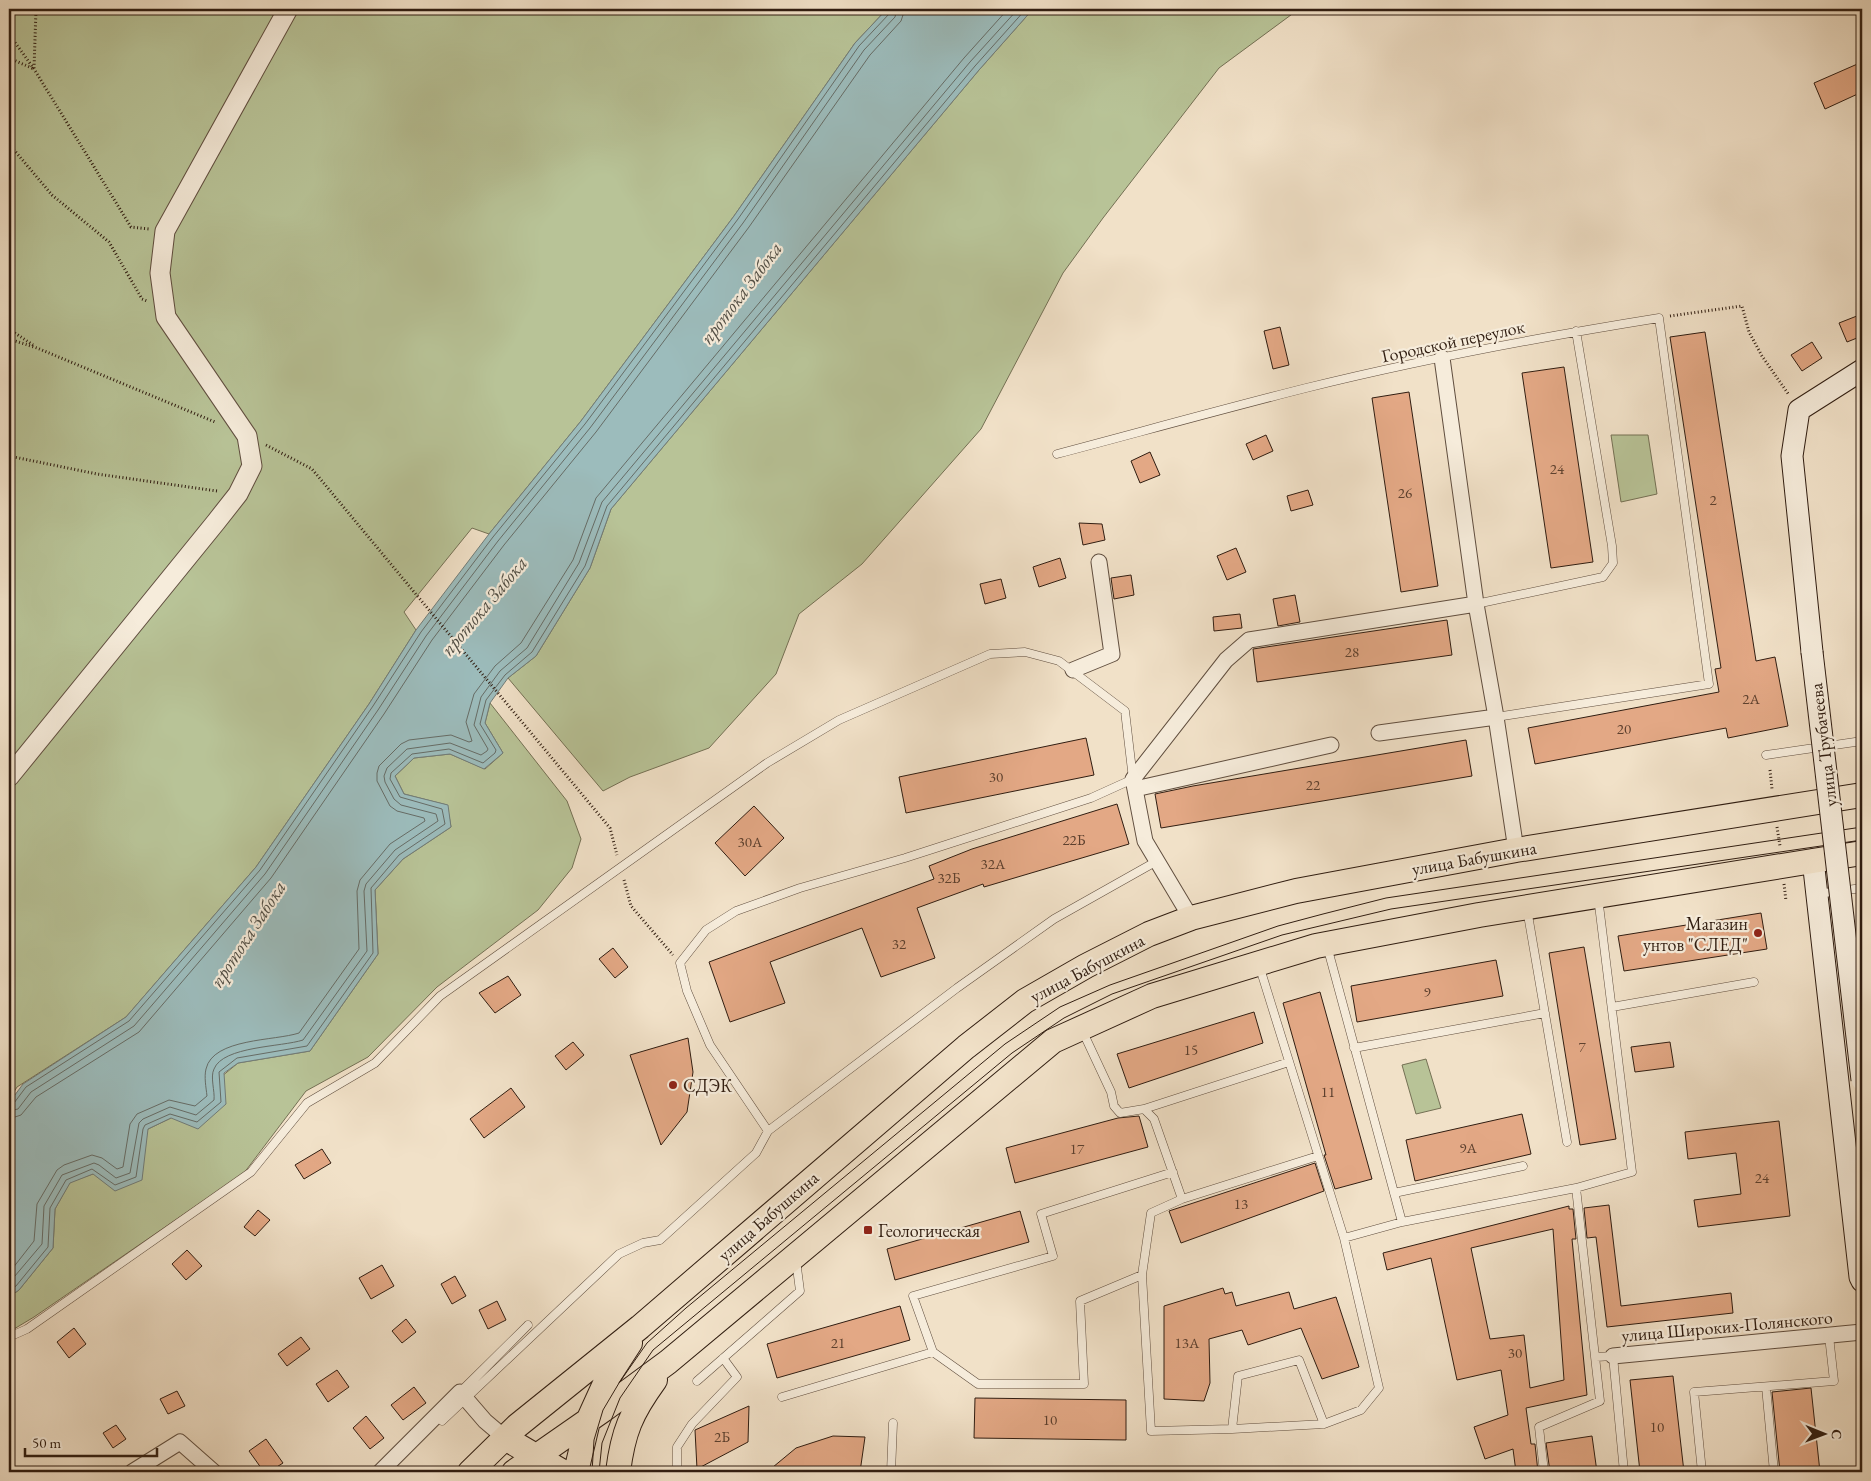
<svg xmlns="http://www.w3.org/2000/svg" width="1871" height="1481" font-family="'EB Garamond',serif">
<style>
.green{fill:#b8c397;stroke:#747054}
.water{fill:#9cbcbc;stroke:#717c78}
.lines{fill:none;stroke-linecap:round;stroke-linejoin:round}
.shore{stroke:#666c66;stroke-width:1}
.building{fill:#e3a885;stroke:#301d11;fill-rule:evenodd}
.service-casing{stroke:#604e3f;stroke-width:9}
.minor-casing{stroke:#604e3f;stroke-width:17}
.tertiary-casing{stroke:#604e3f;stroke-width:21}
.secondary-casing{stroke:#301d11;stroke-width:23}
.primary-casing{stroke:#301d11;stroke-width:26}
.path{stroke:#301d11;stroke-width:3;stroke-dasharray:1 2.5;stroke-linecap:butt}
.service{stroke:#f6ecdb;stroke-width:8}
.minor{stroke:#f6ecdb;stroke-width:15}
.tertiary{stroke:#f6ecdb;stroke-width:19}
.secondary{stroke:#f6ecdb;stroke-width:21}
.primary{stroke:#f1e1c8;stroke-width:24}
.tram{stroke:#301d11;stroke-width:1}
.secondary-bridge-casing{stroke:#301d11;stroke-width:23;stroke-linecap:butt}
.secondary-bridge{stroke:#f6ecdb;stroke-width:21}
.poi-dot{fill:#8f2418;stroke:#f6ecdb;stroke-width:2}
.labels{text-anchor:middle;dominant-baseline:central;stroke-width:4.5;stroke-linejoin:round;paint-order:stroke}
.number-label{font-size:15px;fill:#5d402e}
.street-label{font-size:18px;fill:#301d11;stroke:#f6ecdb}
.poi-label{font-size:18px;fill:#301d11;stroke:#f6ecdb;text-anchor:start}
.water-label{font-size:19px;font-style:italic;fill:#504d44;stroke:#f6ecdb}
</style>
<rect width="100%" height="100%" fill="#f1e1c8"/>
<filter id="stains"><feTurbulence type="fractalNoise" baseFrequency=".004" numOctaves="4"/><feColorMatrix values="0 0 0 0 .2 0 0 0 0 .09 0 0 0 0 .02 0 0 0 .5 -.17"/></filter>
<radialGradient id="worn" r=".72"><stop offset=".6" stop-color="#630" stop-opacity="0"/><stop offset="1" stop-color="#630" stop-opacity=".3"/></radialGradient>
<path class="green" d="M9 9H887L855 43 734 216 581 421 489 534 472 528 404 612 416 630 369 704 256 867 126 1017 17 1087 9 1100Z
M1033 9H1299L1219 68 1103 218 1063 273 981 429 862 564 799 614 776 674 709 748 630 777 603 791 508 678 536 656 590 568 611 509 979 70Z
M1611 435H1648L1657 494 1621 502Z
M490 703 567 801 581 839 572 868 538 910 437 987 368 1057 306 1091 244 1173 34 1317 9 1332V1297L19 1290 53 1248 55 1209 70 1182 93 1174 148 1129 171 1118 238 1063 310 1051 378 954 375 890 403 859 451 827 447 805 404 794 395 776 414 758 450 754 485 769 503 753 485 723Z
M1426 1059 1441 1108 1416 1114 1402 1065Z"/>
<path class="water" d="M887 9H1033L979 70 611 509 590 568 536 656 508 678 490 703 485 723 503 753 484 769 450 754 414 758 395 776 404 794 448 805 451 827 403 859 375 890 378 954 310 1051 238 1063 224 1073 226 1104 198 1129 171 1118 148 1129 142 1180 115 1191 93 1174 70 1183 55 1209 53 1248 19 1290 9 1297V1103L23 1084 126 1017 256 867 369 704 416 630 489 534 581 421 734 216 855 43Z"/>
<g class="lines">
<path class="shore" d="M9 1105 14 1103 26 1087 129 1021 260 870 373 706 421 632 493 537 585 424 738 219 859 46 889 14 891 9
M9 1111 18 1109 31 1092 134 1026 265 874 378 710 426 636 498 541 590 428 743 223 864 50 895 17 897 9
M9 1119 21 1115 36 1097 139 1032 271 878 384 714 432 640 504 545 596 432 749 227 870 55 901 21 905 9
M9 1273 34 1241 37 1204 57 1170 64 1165 92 1155 102 1158 117 1169 123 1167 130 1124 137 1114 169 1100 195 1106 207 1096C206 1087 204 1077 206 1069 213 1038 275 1041 299 1033L359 949 357 891 360 880 390 844 425 821 424 818 397 811 390 806 377 781V773L379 766 401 744 409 740 451 735 469 742 472 741 466 722 474 694 495 666 521 643 573 560 596 498 964 58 1008 9
M9 1283 42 1244 44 1206 62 1175 94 1163 99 1165 116 1178 130 1173 139 1123 143 1119 170 1107 196 1115 214 1100C215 1091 210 1077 214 1069 223 1046 282 1047 303 1040L367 951 364 891 366 884 395 850 438 821 436 814 401 805 394 799 385 782 384 776 387 768 407 749 450 743 481 755 487 751 488 749 474 725 481 697 500 671 527 648 579 563 602 502 970 62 1018 9
M9 1291 16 1286 48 1247 50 1208 66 1180 92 1169 115 1185 136 1177 143 1129 145 1125 170 1114 197 1122 221 1102 219 1072 237 1058 307 1046 373 953 371 888 399 855 445 824 442 809 400 797 390 779 391 773 412 754 449 749 483 763 495 753 496 750 480 724 486 700 505 675 532 652 585 566 607 506 975 66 1026 9"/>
</g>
<path class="building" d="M1862 62V92L1825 109 1814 83Z
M1862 314V336L1847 342 1839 323Z
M1280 327 1289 365 1273 369 1264 331Z
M1705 332 1756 661 1775 657 1788 726 1728 738 1726 728 1535 764 1528 728 1719 692 1715 669 1721 668 1670 337Z
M1812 342 1822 358 1802 371 1791 355Z
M1564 367 1593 562 1551 568 1522 373Z
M1409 392 1438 586 1401 592 1372 398Z
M1266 435 1273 451 1253 460 1246 444Z
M1150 452 1160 475 1140 483 1131 461Z
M1308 490 1313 505 1291 511 1287 496Z
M1079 523 1102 524 1105 540 1083 545Z
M1236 548 1246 572 1227 580 1217 556Z
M1060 558 1066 578 1039 587 1033 567Z
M1131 575 1134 595 1114 599 1111 578Z
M1001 579 1006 598 985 604 980 584Z
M1295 595 1300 622 1278 626 1273 599Z
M1240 614 1242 628 1214 631 1213 617Z
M1447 620 1452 655 1257 682 1253 649Z
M1086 738 1094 775 906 813 899 777Z
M1466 740 1472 776 1161 828 1155 794 1193 786Z
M1117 804 1129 844 984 887 983 884 917 908 935 958 881 977 862 928 770 962 785 1003 730 1022 709 962 934 879 929 866 972 849Z
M754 806 784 838 745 876 715 843Z
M1761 913 1767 949 1624 971 1618 936Z
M1584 947 1616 1139 1580 1145 1549 953Z
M613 948 628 967 615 978 599 959Z
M1496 960 1503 996 1357 1022 1351 986Z
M508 976 521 995 495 1013 479 993Z
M1320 992 1372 1179 1335 1189 1324 1155H1326L1283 1003Z
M1254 1012 1263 1043 1129 1088 1117 1054Z
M688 1038 693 1072 687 1112 661 1145 630 1055Z
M573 1042 584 1055 566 1070 555 1056Z
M1670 1042 1674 1067 1635 1072 1631 1047Z
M511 1088 525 1107 484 1138 470 1119Z
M1522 1114 1531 1154 1415 1181 1406 1140Z
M1139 1116 1148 1147 1015 1183 1006 1148 1118 1118Z
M1779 1121 1790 1216 1698 1227 1694 1200 1741 1194 1736 1153 1688 1159 1685 1132Z
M322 1149 331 1163 304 1179 295 1165Z
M1315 1163 1324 1191 1181 1243 1169 1211Z
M1609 1205 1621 1306 1731 1293 1733 1313 1607 1327 1596 1237 1587 1238 1584 1208Z
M1569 1206V1209H1573L1576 1239H1572L1587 1395 1526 1408 1531 1444H1535L1538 1472H1516L1513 1449 1485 1459 1474 1427 1508 1415 1501 1370 1457 1380 1431 1258 1387 1270 1383 1253ZM1553 1229 1564 1380 1530 1388 1524 1335 1490 1339 1471 1248Z
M258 1210 270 1220 255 1236 244 1227Z
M1020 1211 1029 1242 895 1280 887 1249Z
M187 1250 202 1266 186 1280 172 1264Z
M382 1265 394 1286 371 1299 359 1278Z
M455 1276 466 1296 452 1304 441 1284Z
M1223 1288 1225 1294 1232 1292 1236 1306 1289 1292 1294 1309 1336 1297 1359 1367 1322 1379 1301 1328 1248 1345 1242 1330 1209 1339 1210 1383 1204 1401 1164 1399V1306Z
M497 1301 506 1320 488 1329 479 1310Z
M900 1306 910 1340 777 1378 767 1344Z
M406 1319 416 1332 402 1343 392 1331Z
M74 1328 86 1344 69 1358 57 1342Z
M301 1337 310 1349 287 1366 278 1354Z
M337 1370 349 1387 328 1402 316 1384Z
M1673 1376 1684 1472H1640L1630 1380Z
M414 1387 426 1403 403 1420 391 1405Z
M1811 1388 1820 1472H1780L1772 1392Z
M177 1391 185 1406 168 1414 160 1399Z
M975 1398 1126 1400V1440L974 1438Z
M749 1406 748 1442 697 1469 695 1430Z
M366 1416 384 1438 370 1449 353 1428Z
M116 1425 126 1439 113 1448 103 1433Z
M833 1436 865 1437 860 1472H767L796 1448Z
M1592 1436 1597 1472H1550L1546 1443Z
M266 1439 283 1463 269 1472H264L249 1451Z"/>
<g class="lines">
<defs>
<path id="service" d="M1057 454C1140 432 1223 409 1306 388 1423 359 1541 337 1659 318L1709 684 1496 717
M1476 604 1603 577 1613 563 1612 546 1576 331
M1766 755 1862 741
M1817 894 1862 888
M1527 909 1567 1142
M1327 946 1402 1222
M1612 1007 1754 982
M1082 1030 1111 1092 1114 1106 1120 1113 1144 1109 1154 1119 1182 1199
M1354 1048 1545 1013
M1144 1109 1289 1062
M1576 1188 1632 1172 1598 897
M1394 1193 1523 1166
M1344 1238 1402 1222 1576 1188 1600 1401 1539 1427 1544 1472
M1142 1275 1151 1431 1232 1429 1324 1424 1361 1410 1379 1388 1344 1238 1259 965
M9 1337 27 1329 251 1172 307 1103 375 1063 440 996 767 763 839 720 990 654 1025 652 1059 661 1125 711 1133 779 1091 798 905 858 800 888 736 911 706 930 680 963 687 991 710 1045 768 1131
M933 1352 978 1384H1084L1080 1301 1142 1275 1151 1213 1182 1199 1318 1156
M1596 1357 1613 1356 1624 1472
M697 1381 800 1291 796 1260
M1766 1387 1774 1472
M460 1394 528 1325 460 1392
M782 1397 933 1352 913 1296 1053 1256 1041 1214 1173 1172
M442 1421 619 1254 643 1243 660 1240 756 1153 768 1131 957 988 1054 919 1157 861
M1232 1429 1238 1376 1299 1360 1324 1424
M677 1472V1447L692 1424 737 1377 723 1358
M891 1472 893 1423
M1702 1472 1694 1392 1834 1381 1829 1336"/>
<path id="minor" d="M1442 358 1476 604 1496 717 1516 850
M1073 670 1112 654 1099 562
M1379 733 1496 717
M1135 789 1331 745
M1191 918 1145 841 1133 779 1226 660 1249 640 1476 604
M1613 1356 1862 1332
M132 1472 180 1442 214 1472
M380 1472 460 1392 485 1421 505 1438"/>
<path id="tertiary" d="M9 777 216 522 238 494 252 466 247 436 166 317 160 273 165 231 288 9"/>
<path id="secondary" d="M1812 652 1792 456 1799 410 1862 370
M1813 860 1860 1277 1862 1281"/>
<path id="primary" d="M505 1438 563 1472
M470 1472 517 1426 640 1327 966 1047 1025 1001 1086 966 1149 934 1191 918 1296 891 1516 850 1862 795
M514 1472 603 1410 668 1362 1053 1041 1152 996 1316 946 1479 915 1862 853
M576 1472 588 1421 608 1377 630 1343
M618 1472C623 1432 631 1413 655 1380"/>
</defs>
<use href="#service" class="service-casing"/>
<use href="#minor" class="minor-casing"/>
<use href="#tertiary" class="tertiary-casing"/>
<use href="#secondary" class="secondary-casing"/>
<use href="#primary" class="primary-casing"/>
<path class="path" d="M9 34 34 69 131 227 149 229
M9 58 34 69 36 9
M9 144 52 195 109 242 142 299 147 301
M1670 316 1742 306 1749 332 1762 356 1789 395
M9 329 33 345
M9 339 37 348 215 422
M266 445 312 469 610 828 617 855
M9 456 97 474 217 491
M1770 770 1772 789
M1777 827 1780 846
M624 880 631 906 673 955
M1784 884 1786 901"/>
<use href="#service" class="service"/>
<use href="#minor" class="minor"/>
<use href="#tertiary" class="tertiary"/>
<use href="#secondary" class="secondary"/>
<use href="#primary" class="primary"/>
<path class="tram" d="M592 1472 594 1440 603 1410 619 1383 647 1343 686 1308 1005 1044 1060 1007 1110 985 1278 926 1323 914 1386 898 1862 827
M599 1472 602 1443 620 1398 653 1350 1012 1053 1064 1018 1112 994 1282 935 1391 909 1862 840"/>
<defs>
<path id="secondary-bridge" d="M1812 652 1862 1080"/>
</defs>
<use href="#secondary-bridge" class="secondary-bridge-casing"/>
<use href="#secondary-bridge" class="secondary-bridge"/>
</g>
<g class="poi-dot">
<circle cx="1758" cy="933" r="5"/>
<circle cx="673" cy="1085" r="5"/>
<rect x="863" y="1225" width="10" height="10" rx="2.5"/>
</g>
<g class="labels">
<g class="number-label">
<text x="1557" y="468">24</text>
<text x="1405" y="492">26</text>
<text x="1713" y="499">2</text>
<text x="1352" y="651">28</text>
<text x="1751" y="698">2А</text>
<text x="1624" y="728">20</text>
<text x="996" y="776">30</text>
<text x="1313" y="784">22</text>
<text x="1074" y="839">22Б</text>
<text x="750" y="841">30А</text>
<text x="993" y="863">32А</text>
<text x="949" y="877">32Б</text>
<text x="899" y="943">32</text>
<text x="1427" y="991">9</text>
<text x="1582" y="1046">7</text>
<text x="1191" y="1049">15</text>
<text x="1328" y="1091">11</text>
<text x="1468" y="1147">9А</text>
<text x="1077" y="1148">17</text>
<text x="1762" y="1177">24</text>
<text x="1241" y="1203">13</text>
<text x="838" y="1342">21</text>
<text x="1187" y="1342">13А</text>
<text x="1515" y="1352">30</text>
<text x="1050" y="1419">10</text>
<text x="1657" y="1426">10</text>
<text x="722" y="1436">2Б</text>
</g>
<g class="street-label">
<text transform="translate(1453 341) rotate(-12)">Городской переулок</text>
<text transform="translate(1823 745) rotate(-97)">улица Трубачеева</text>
<text transform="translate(1474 858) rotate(-10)">улица Бабушкина</text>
<text transform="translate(1087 968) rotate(-28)">улица Бабушкина</text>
<text transform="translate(768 1216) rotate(-41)">улица Бабушкина</text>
<text transform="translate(1727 1326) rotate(-5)">улица Широких-Полянского</text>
</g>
<g class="poi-label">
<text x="1748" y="923" text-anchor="end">Магазин<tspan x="1748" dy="21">унтов "СЛЕД"</tspan></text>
<text x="683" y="1085">СДЭК</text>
<text x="878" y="1230">Геологическая</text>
</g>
<g class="water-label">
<text transform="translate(741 293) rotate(-53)">протока Забока</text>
<text transform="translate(484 606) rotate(-50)">протока Забока</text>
<text transform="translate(248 934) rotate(-57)">протока Забока</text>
</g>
</g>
<rect width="1871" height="1481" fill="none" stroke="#f1e1c8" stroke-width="30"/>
<rect x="10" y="10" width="1851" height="1461" fill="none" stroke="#301d11" stroke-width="2.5"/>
<rect x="15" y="15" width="1841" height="1451" fill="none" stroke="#301d11"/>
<g transform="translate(1824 1434) rotate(91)" stroke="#f6ecdb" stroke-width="4" paint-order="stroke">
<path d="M0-4L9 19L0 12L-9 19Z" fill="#301d11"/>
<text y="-8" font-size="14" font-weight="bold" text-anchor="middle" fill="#301d11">С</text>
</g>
<path d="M25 1448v8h132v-8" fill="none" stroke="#301d11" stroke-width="2.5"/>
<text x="32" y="1448" font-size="15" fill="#301d11" stroke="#f6ecdb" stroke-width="4" paint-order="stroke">50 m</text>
<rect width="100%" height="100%" filter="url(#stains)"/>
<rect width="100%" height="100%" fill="url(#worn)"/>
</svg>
